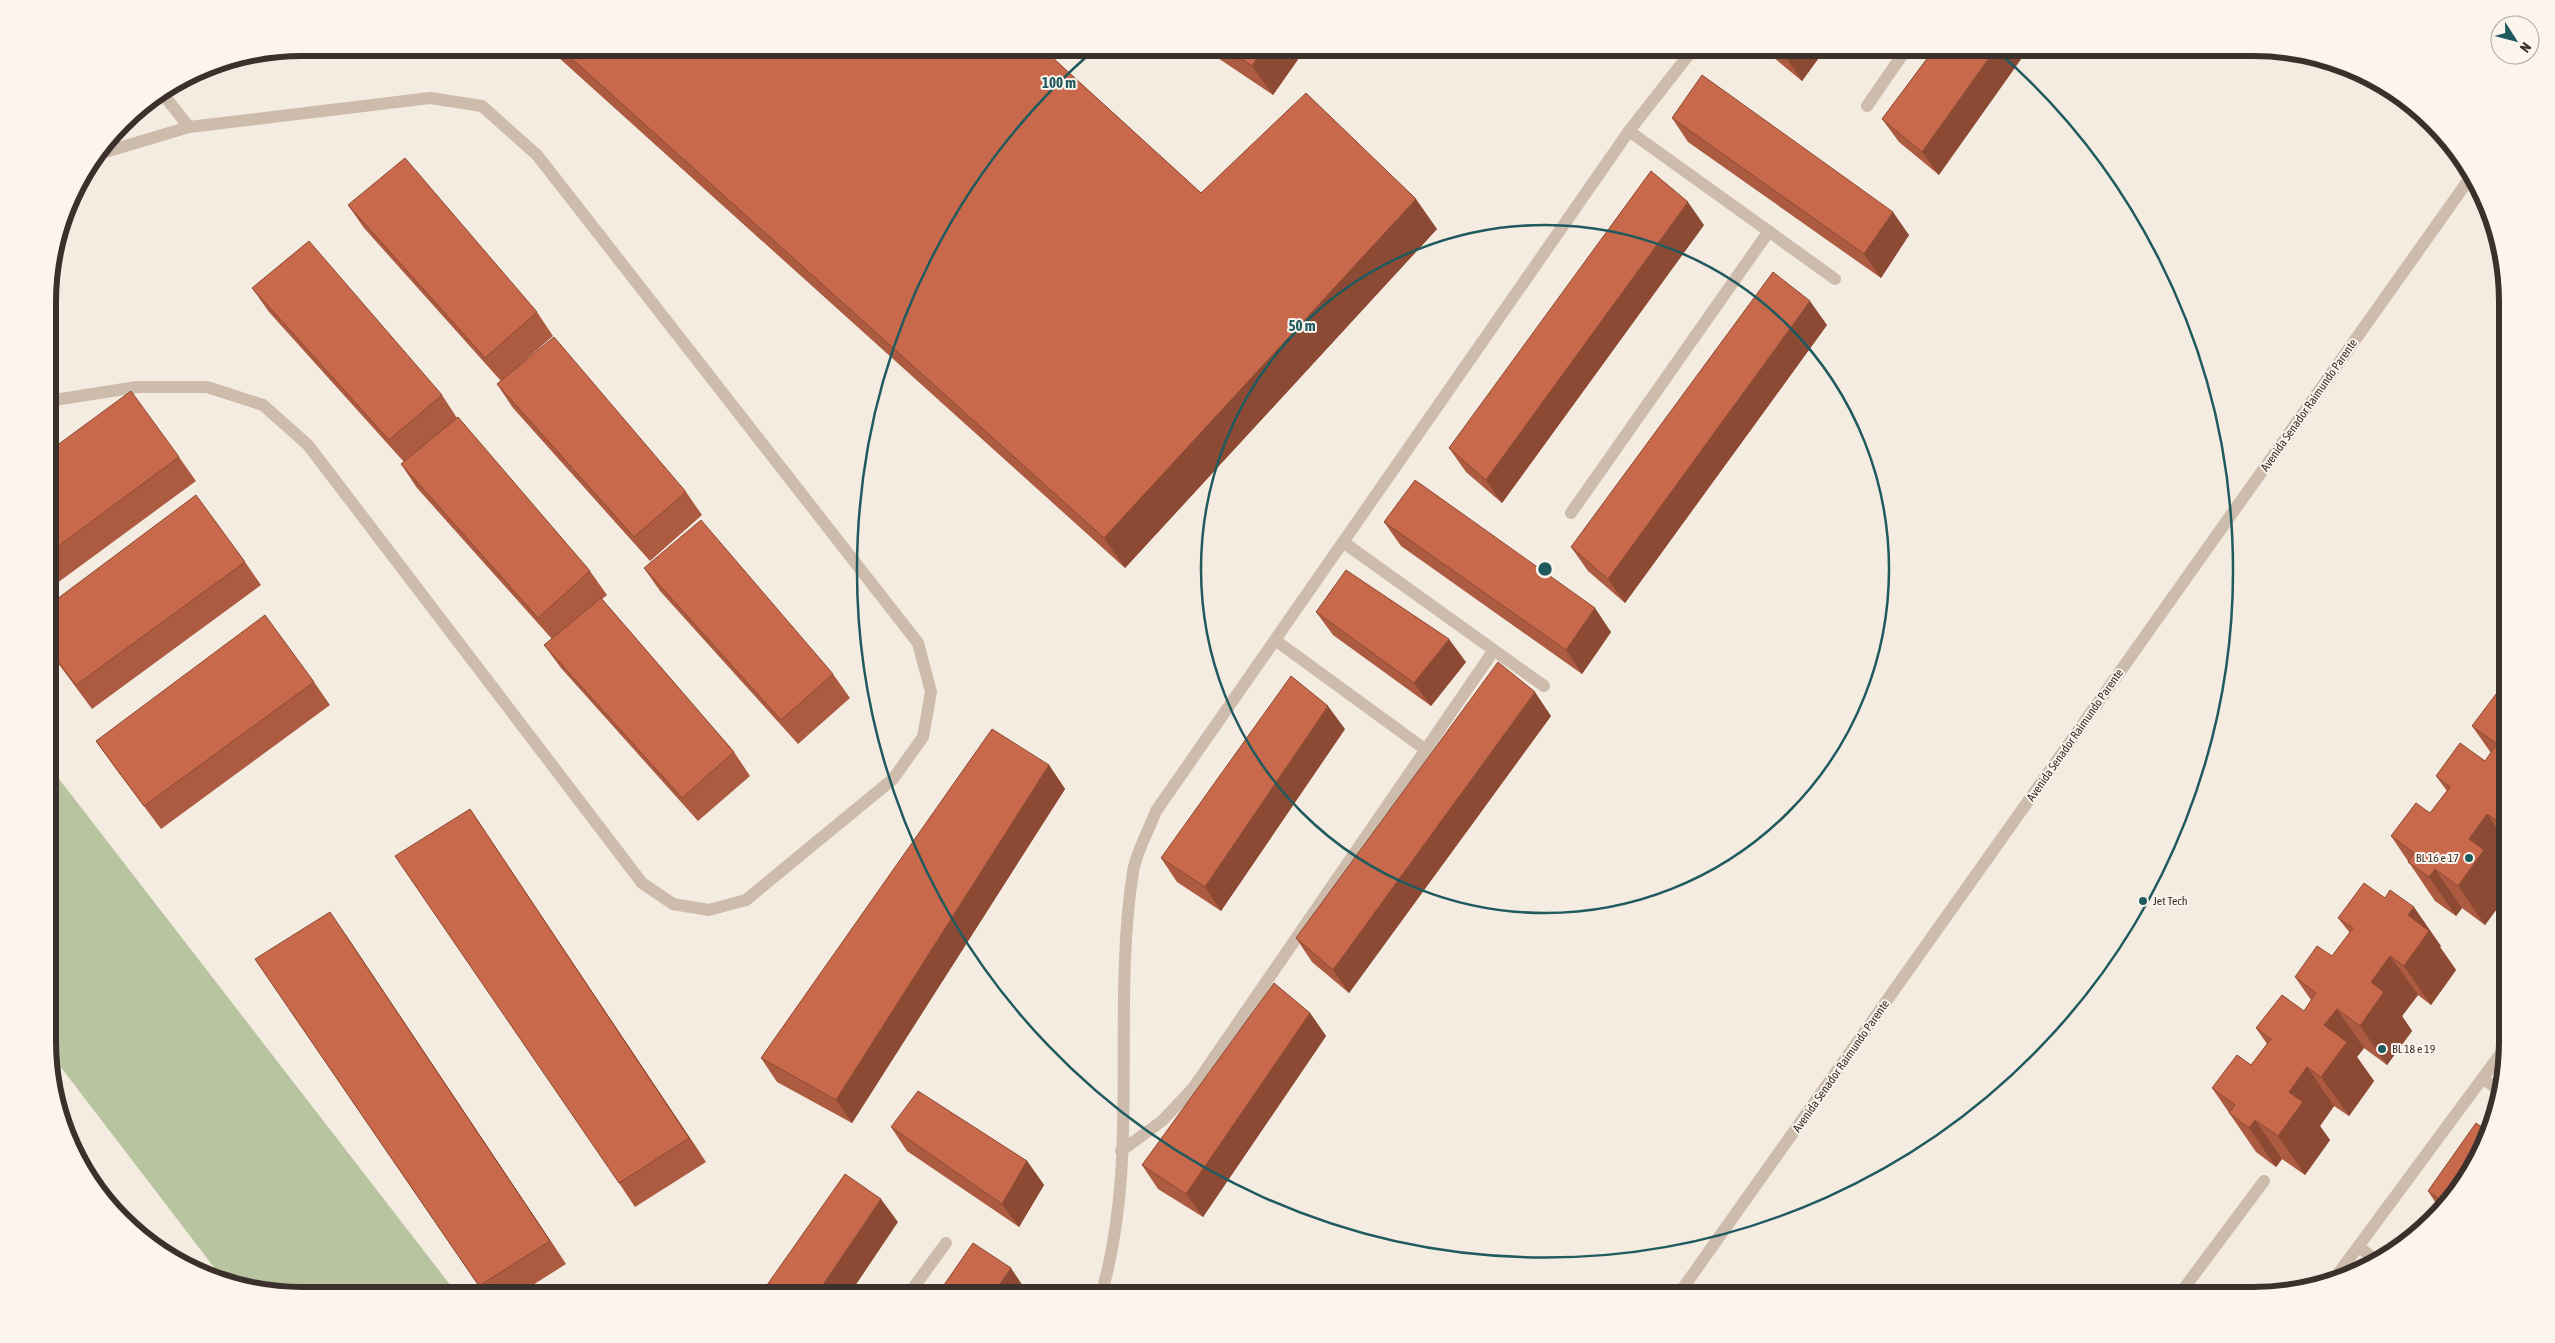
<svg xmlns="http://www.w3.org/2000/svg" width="2555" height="1343" font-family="'Asap Condensed',sans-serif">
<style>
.green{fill:#b8c4a0}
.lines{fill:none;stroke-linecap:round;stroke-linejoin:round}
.minor{stroke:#cdbbac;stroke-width:12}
.wall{fill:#ac5a40}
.shaded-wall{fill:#8c4a34}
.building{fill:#c8694b;stroke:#8c4a34}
.ring{fill:none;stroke:#1f5a5e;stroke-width:2.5}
.poi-dot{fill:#1f5a5e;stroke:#fbf5ee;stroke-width:2}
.labels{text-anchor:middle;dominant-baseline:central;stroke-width:4;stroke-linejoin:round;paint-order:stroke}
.street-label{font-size:12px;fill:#3b302b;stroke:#fbf5ee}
.poi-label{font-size:12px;fill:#3b302b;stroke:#fbf5ee;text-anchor:start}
.rim{fill:none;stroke:#3b302b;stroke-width:6}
.centre{fill:#1f5a5e;stroke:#fbf5ee;stroke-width:2.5}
.ring-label{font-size:15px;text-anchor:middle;font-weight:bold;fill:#1f5a5e;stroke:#fbf5ee;stroke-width:4;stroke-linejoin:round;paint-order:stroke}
</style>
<rect width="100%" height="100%" fill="#f4ebe1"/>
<path class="green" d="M49 766 458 1295H302L237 1287 226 1283 50 1053Z"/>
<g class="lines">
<path class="minor" d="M162 93 189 127
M1867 106 1907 48
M1629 131 1835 279
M48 401 137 387H207L263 405 308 445 642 883 673 904 709 910 746 900 893 779 923 737 931 692 918 643 537 155 482 106 430 98 189 127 102 153
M1571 513 1769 231
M1343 542 1544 686
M1275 640 1426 750
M2483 1079 2501 1091
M1121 1151 1162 1121 1194 1087 1494 650
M2359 1247 2377 1261
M2332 1282 2507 1045
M908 1295 946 1243
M1101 1295C1141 1160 1111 1011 1133 872 1136 852 1149 830 1156 811L1629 131 1694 48
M1678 1295 2472 175
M2179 1295 2264 1181"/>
</g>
<path class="wall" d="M548 48H1042L1201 193 1437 229 1125 568Z
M1203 48H1306L1273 95Z
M1762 48H1826L1802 81Z
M1935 48 1939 175 1899 142 1882 119Z
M1672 118 1909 235 1881 278 1688 142Z
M348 205 537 312 553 336 520 365 686 492 702 515 650 561 513 408 497 384 501 381 364 228Z
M1704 225 1502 503 1466 472 1449 448Z
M252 288 442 395 457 418 590 571 607 595 602 599 734 752 750 776 698 821 561 668 544 645 552 639 417 488 401 464 404 462 269 312Z
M1827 325 1625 603 1588 571 1571 547Z
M48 452 179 457 196 481 49 589Z
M1384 522 1611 632 1582 674 1401 546Z
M245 562 261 585 92 709 49 651V605Z
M644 568 833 674 850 698 798 744 660 591Z
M1316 612 1466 662 1431 706 1333 635Z
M314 682 330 705 161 829 113 765 96 741Z
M2507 701V863L2500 873 2507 883V895L2485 925 2462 908 2456 916 2435 901 2391 836 2430 813 2447 791 2436 776 2485 761 2491 753 2472 726Z
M1551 716 1349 993 1312 962 1296 938Z
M1345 729 1221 911 1177 882 1161 858Z
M1049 765 1065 789 852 1123 777 1082 761 1058Z
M470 809 706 1162 635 1207 619 1183Z
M2338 918 2441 946 2440 947 2456 970 2431 1005 2418 995 2402 1016 2412 1031 2387 1065 2364 1048 2357 1057 2374 1081 2349 1116 2334 1106 2320 1126 2330 1140 2305 1175 2282 1159 2276 1167 2256 1152 2212 1088 2251 1065 2267 1044 2256 1028 2304 1011 2311 1000 2295 977 2332 956 2350 933Z
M346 935 566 1264 517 1295H485L255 959Z
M1310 1013 1326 1036 1203 1217 1158 1189 1142 1165Z
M891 1127 1027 1161 1044 1185 1019 1227 907 1151Z
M2481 1154 2444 1209 2441 1211 2428 1191Z"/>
<path class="shaded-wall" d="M1264 48H1306L1273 95 1252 66Z
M1793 48H1826L1802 81 1786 57Z
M1996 48H2029L1939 175 1922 152Z
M1416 199 1437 229 1125 568 1104 538Z
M1688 202 1704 225 1502 503 1486 480Z
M1893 212 1909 235 1881 278 1864 254Z
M1810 301 1827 325 1625 603 1608 579Z
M1595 608 1611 632 1582 674 1566 650Z
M1449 639 1466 662 1431 706 1414 683Z
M1535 692 1551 716 1349 993 1333 970Z
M1328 706 1345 729 1221 911 1205 887Z
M1049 765 1065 789 852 1123 836 1100Z
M470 809 486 833 706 1162 689 1138Z
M2487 814 2507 842V863L2500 873 2507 883V895L2485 925 2458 886 2469 839Z
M2507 819V831L2503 825Z
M2435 869 2462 908 2456 916 2429 877Z
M2414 907 2441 946 2440 947 2456 970 2431 1005 2404 966 2408 915Z
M330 912 346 935 566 1264 550 1241Z
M2390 956 2418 995 2402 1016 2412 1031 2387 1065 2360 1026 2371 982Z
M2337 1009 2364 1048 2357 1057 2374 1081 2349 1116 2321 1077 2324 1025Z
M1310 1013 1326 1036 1203 1217 1186 1194Z
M2307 1067 2334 1106 2320 1126 2330 1140 2305 1175 2278 1136 2289 1092Z
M2255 1120 2282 1159 2276 1167 2249 1128Z
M1027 1161 1044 1185 1019 1227 1002 1204Z
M881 1199 898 1222 849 1295H816Z
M1011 1268 1027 1292 1025 1295H992Z"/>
<path class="building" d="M560 48H1042L1201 193 1306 93 1416 199 1104 538Z
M1226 48H1264L1252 66Z
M1774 48H1793L1786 57Z
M1935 48H1996L1922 152 1882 119Z
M1702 75 1893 212 1864 254 1672 118Z
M405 158 537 312 485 358 348 205Z
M1651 171 1688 202 1486 480 1449 448Z
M309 241 442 395 389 440 252 288Z
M1773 272 1810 301 1608 579 1571 547Z
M554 337 686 492 634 537 497 384Z
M131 391 179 457 49 553 48 452Z
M458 417 590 571 538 618 401 464Z
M1415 480 1595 608 1566 650 1384 522Z
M196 495 245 562 76 685 49 650V605Z
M701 520 833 674 781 720 644 568Z
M1346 570 1449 639 1414 683 1316 612Z
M601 598 734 752 682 798 544 645Z
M265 615 314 682 144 806 96 741Z
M1498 662 1535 692 1333 970 1296 938Z
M1291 676 1328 706 1205 887 1161 858Z
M2496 694 2507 701V772L2505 774 2507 776V819L2503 825 2487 814 2469 839 2484 850 2458 886 2435 869 2429 877 2408 862 2414 853 2391 836 2416 803 2430 813 2450 787 2436 776 2460 743 2485 761 2497 744 2472 726Z
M992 729 1049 765 836 1100 761 1058Z
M470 809 689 1138 619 1183 395 856Z
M2364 883 2385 898 2390 890 2414 907 2408 915 2429 931 2404 966 2390 956 2371 982 2384 992 2360 1026 2337 1009 2324 1025 2347 1042 2321 1077 2307 1067 2289 1092 2303 1102 2278 1136 2255 1120 2249 1128 2229 1113 2235 1105 2212 1088 2237 1055 2251 1065 2271 1039 2256 1028 2282 995 2304 1011 2316 993 2295 977 2317 946 2332 956 2353 928 2338 918Z
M330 912 550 1241 479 1286 255 959Z
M1274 983 1310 1013 1186 1194 1142 1165Z
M918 1091 1027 1161 1002 1204 891 1127Z
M2476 1123 2489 1132 2481 1154 2447 1205 2428 1191Z
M845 1174 881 1199 816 1295H760Z
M973 1243 1011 1268 992 1295H937Z"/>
<g class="ring">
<circle cx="1545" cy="569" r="344"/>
<path d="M1996 50A688 688 0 1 1 1094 50"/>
</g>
<g class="poi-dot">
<circle cx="2469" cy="858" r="5"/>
<circle cx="2143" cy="901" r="5"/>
<circle cx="2382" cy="1049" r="5"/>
</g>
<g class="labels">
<g class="street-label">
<text transform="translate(2309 405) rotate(-55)">Avenida Senador Raimundo Parente</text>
<text transform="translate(2075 735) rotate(-55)">Avenida Senador Raimundo Parente</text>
<text transform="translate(1841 1066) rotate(-55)">Avenida Senador Raimundo Parente</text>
</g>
<g class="poi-label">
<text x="2459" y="858" text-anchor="end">BL 16 e 17</text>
<text x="2153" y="901">Jet Tech</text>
<text x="2392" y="1049">BL 18 e 19</text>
</g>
</g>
<path d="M0 0H2555V1343H0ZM302 56H2253A246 246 0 0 1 2499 302V1041A246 246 0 0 1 2253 1287H302A246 246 0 0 1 56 1041V302A246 246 0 0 1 302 56Z" fill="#fbf5ee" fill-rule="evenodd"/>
<path class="rim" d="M302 56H2253A246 246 0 0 1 2499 302V1041A246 246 0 0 1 2253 1287H302A246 246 0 0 1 56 1041V302A246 246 0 0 1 302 56Z"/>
<circle cx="1545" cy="569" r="8" class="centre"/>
<g class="ring-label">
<text x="1059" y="88">100 m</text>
<text x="1302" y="331">50 m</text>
</g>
<g transform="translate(2515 40) rotate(126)"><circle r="24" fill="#fbf5ee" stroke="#aea6a0"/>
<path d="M0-4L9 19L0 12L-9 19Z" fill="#1f5a5e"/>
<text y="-8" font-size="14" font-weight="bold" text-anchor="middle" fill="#3b302b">N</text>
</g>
</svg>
